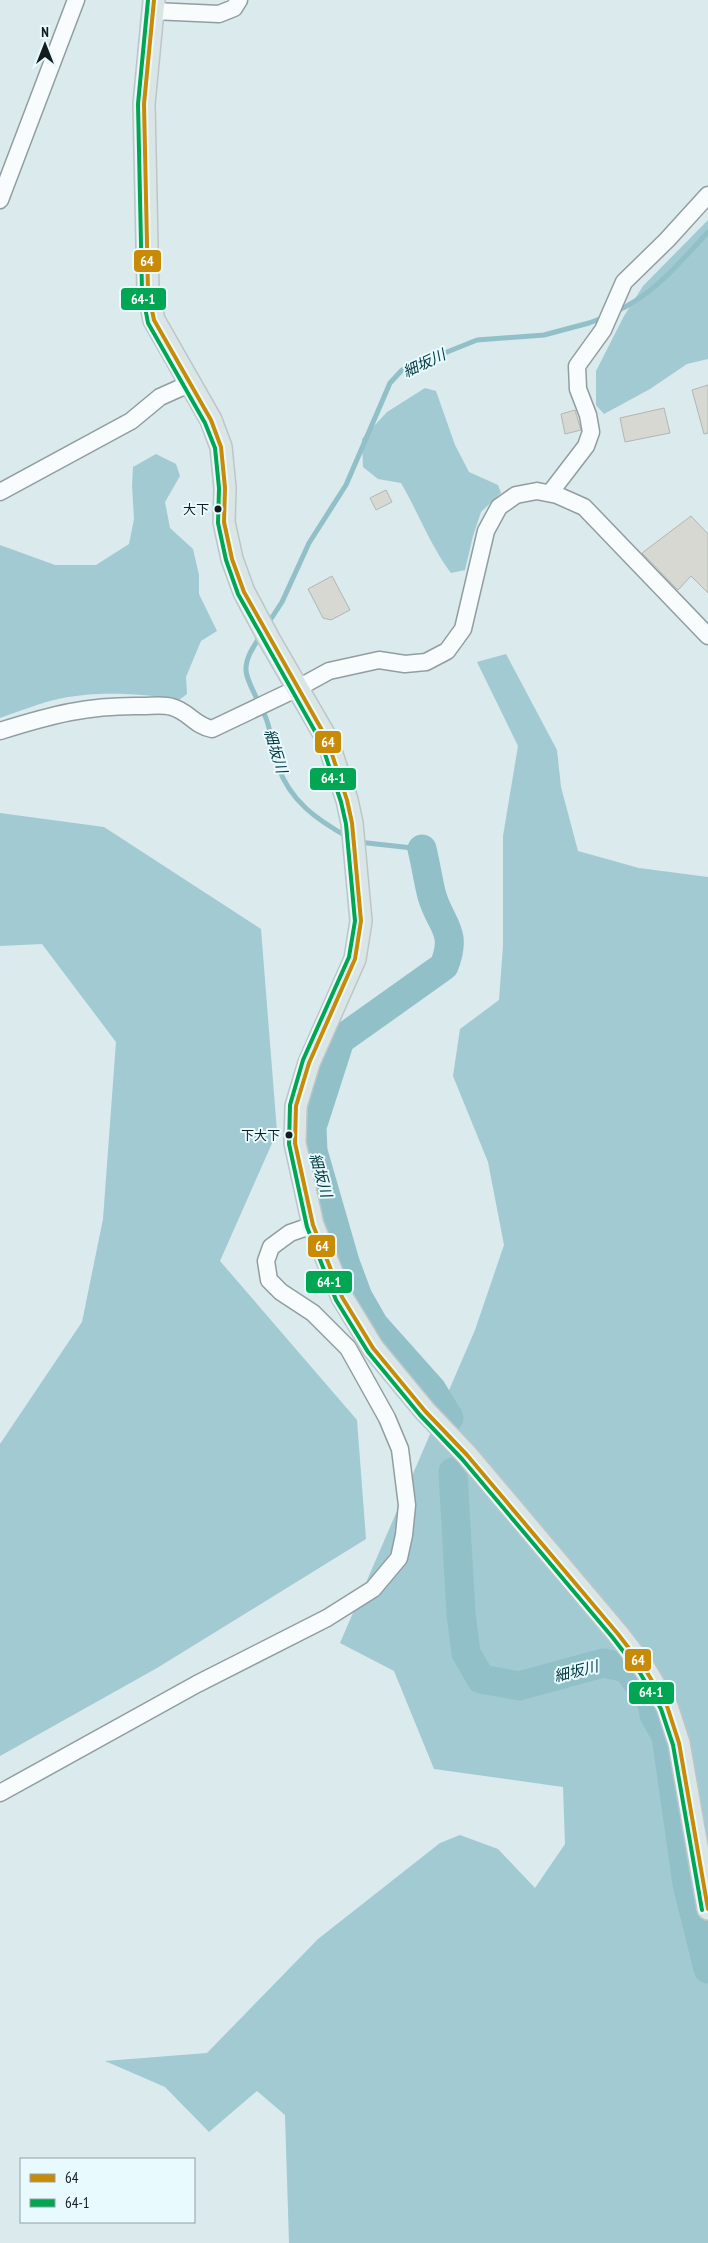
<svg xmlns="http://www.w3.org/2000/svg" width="708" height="2243" font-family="'PT Sans Narrow','Noto Sans JP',sans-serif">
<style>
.forest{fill:#a2cad2}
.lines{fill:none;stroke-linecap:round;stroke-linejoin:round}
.stream{stroke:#91c0c9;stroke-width:5}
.river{stroke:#91c0c9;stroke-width:29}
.building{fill:#d6d8d1;stroke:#b2b7b5}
.minor-casing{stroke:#919ea1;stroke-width:19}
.major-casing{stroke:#bdc6c7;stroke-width:24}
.minor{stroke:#f9fcfc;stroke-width:16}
.major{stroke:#dae5e6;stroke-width:21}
.bus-1-casing{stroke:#e8fafd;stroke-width:8}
.bus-2-casing{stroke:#e8fafd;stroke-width:8}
.bus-1{stroke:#c98a06;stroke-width:4}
.bus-2{stroke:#00a651;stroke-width:4}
.bus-dot{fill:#111c1e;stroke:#e8fafd;stroke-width:2}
.labels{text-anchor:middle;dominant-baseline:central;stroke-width:4;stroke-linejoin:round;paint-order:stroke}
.bus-label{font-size:13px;fill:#111c1e;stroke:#e8fafd;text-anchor:end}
.water-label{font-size:15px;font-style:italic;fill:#003942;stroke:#e8fafd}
.line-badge{stroke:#e8fafd;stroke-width:2}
.badge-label{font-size:14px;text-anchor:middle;font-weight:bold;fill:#fff}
</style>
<rect width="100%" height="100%" fill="#daeaed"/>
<path class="forest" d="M708 220V359L687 364 650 389 604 414 596 405V371L624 316 643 286Z
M425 388 436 391 455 445 469 472 498 485 501 493 481 512 473 536 465 570 451 573C431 547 418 512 401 483L378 479 363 467 362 439 387 412Z
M156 454 176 464 180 476 165 502 170 528 193 549 199 575V594L217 631 201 641 186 677 187 694 179 700C147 693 95 691 63 698 42 702 20 711 0 718V545L55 565H96L129 544 134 519 132 486 133 467Z
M506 654 557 750 561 787 578 851 639 868 708 877V2243H289L285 2115 257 2091 209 2132 165 2087 105 2061 207 2053 318 1939 440 1843 460 1835 498 1849 535 1888 565 1844 563 1787 434 1769 394 1671 340 1643 475 1330 504 1245 488 1162 453 1076 460 1029 499 1000 503 946V836L518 746 477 662Z
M0 813 104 827 261 929 277 1132 220 1261 357 1420 366 1539 157 1668 0 1756V1444L82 1322 103 1219 116 1042 42 944 0 946Z"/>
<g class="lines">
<path class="stream" d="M615 312C654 295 680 262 708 232
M267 625 282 602 309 543 346 485 390 383 402 370 477 340 544 335 589 323 605 317
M261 635C255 645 246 656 246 669 245 680 263 708 267 721 272 736 273 751 278 766 290 801 317 820 348 837
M358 842 422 849"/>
<path class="river" d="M422 849C426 865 428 881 432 896 441 926 458 931 444 966L340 1040 312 1127 313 1151 345 1262 358 1297 374 1325 432 1390 449 1418
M453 1472 461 1614 466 1653 481 1679 519 1686 603 1663 627 1668 652 1703 654 1715 666 1736 687 1884 708 1969"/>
</g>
<path class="building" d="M708 385V433L704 434 692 390Z
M664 408 670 433 625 442 620 418Z
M575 410 581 430 565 434 561 414Z
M386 490 392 502 376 510 370 498Z
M691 516 708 534V593L691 576 678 590 642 553Z
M332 576 350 610 331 620 323 618 308 589Z"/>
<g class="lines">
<defs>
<path id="minor" d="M153 11 219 14 234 8 239 0
M0 200 76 0
M0 492 131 421 160 397 189 384
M550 493 586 446 591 432 588 415 578 389 577 366 603 330 624 282 667 240 708 195
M0 731C51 715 88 705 142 706 152 706 163 704 172 707 188 711 195 726 212 729L298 688 329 671 379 660 405 664 426 662 447 651 463 629 486 531 499 507 516 495 537 491 557 495 584 507 708 636
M0 1793 197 1684 327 1618 373 1589 399 1558 404 1535 407 1505 400 1449 387 1418 348 1348 313 1313 281 1292 269 1280 266 1261 271 1247 290 1233 313 1225"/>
<path id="major" d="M154 0 144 104 148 291 154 320 211 420 221 447 225 488 224 522 232 559 244 592 269 639 327 739 347 800 352 823 361 921 355 959 309 1063 296 1106 295 1143 313 1225 342 1297 373 1348 425 1411 467 1455 618 1634 645 1669 667 1706 679 1743 708 1909"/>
</defs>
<use href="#minor" class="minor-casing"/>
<use href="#major" class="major-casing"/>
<use href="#minor" class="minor"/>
<use href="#major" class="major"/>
<defs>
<path id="bus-1" d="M154 0 144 104 148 291 154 320 211 420 221 447 225 488 224 522 232 559 244 592 327 739 347 800 352 823 361 921 355 959 309 1063 296 1106 295 1143 313 1225 342 1297 373 1348 425 1411 467 1455 618 1634 645 1669 667 1706 679 1743 708 1909"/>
<path id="bus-2" d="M148 0 138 104 142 291 148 323 205 423 215 448 219 488 218 523 226 560 238 594 321 742 341 802 346 824 355 921 349 957 303 1060 290 1105 289 1144 307 1227 336 1300 368 1352 420 1415 462 1459 613 1638 640 1673 661 1709 673 1745 702 1910"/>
</defs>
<use href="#bus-1" class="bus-1-casing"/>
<use href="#bus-2" class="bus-2-casing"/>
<use href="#bus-1" class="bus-1"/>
<use href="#bus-2" class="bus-2"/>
</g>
<g class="bus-dot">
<circle cx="218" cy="509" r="4.5"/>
<circle cx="289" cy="1135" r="4.5"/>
</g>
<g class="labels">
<g class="bus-label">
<text x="209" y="509">大下</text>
<text x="280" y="1135">下大下</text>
</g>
<g class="water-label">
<text transform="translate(424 363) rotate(-25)">細坂川</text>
<text transform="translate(276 751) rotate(73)">細坂川</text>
<text transform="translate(321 1175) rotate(74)">細坂川</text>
<text transform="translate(576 1671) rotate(-14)">細坂川</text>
</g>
</g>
<g class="line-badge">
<rect x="133" y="249" width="29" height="24" rx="5" fill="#c98a06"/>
<rect x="120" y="287" width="47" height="24" rx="5" fill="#00a651"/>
<rect x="314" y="730" width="28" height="24" rx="5" fill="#c98a06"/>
<rect x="309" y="767" width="48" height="24" rx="5" fill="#00a651"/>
<rect x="307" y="1234" width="29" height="24" rx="5" fill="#c98a06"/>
<rect x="305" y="1270" width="48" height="24" rx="5" fill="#00a651"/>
<rect x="624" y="1648" width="28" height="24" rx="5" fill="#c98a06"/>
<rect x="628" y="1681" width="47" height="24" rx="5" fill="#00a651"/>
</g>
<g class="badge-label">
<text x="147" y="266">64</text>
<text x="143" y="304">64-1</text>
<text x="328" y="747">64</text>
<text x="333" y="783">64-1</text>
<text x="322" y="1251">64</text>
<text x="329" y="1287">64-1</text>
<text x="638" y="1665">64</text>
<text x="651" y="1697">64-1</text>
</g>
<rect x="20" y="2158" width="175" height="65" fill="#e8fafd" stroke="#92a1a4"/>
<rect x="30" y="2174" width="25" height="8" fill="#c98a06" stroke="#92a1a4"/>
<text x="65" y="2183" font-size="15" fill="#111c1e">64</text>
<rect x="30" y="2199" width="25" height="8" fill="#00a651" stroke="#92a1a4"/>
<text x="65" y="2208" font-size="15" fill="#111c1e">64-1</text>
<g transform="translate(45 45)" stroke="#e8fafd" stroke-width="4" paint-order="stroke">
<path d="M0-4L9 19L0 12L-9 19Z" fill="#111c1e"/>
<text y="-8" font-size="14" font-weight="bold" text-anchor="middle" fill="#111c1e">N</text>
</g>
</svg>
